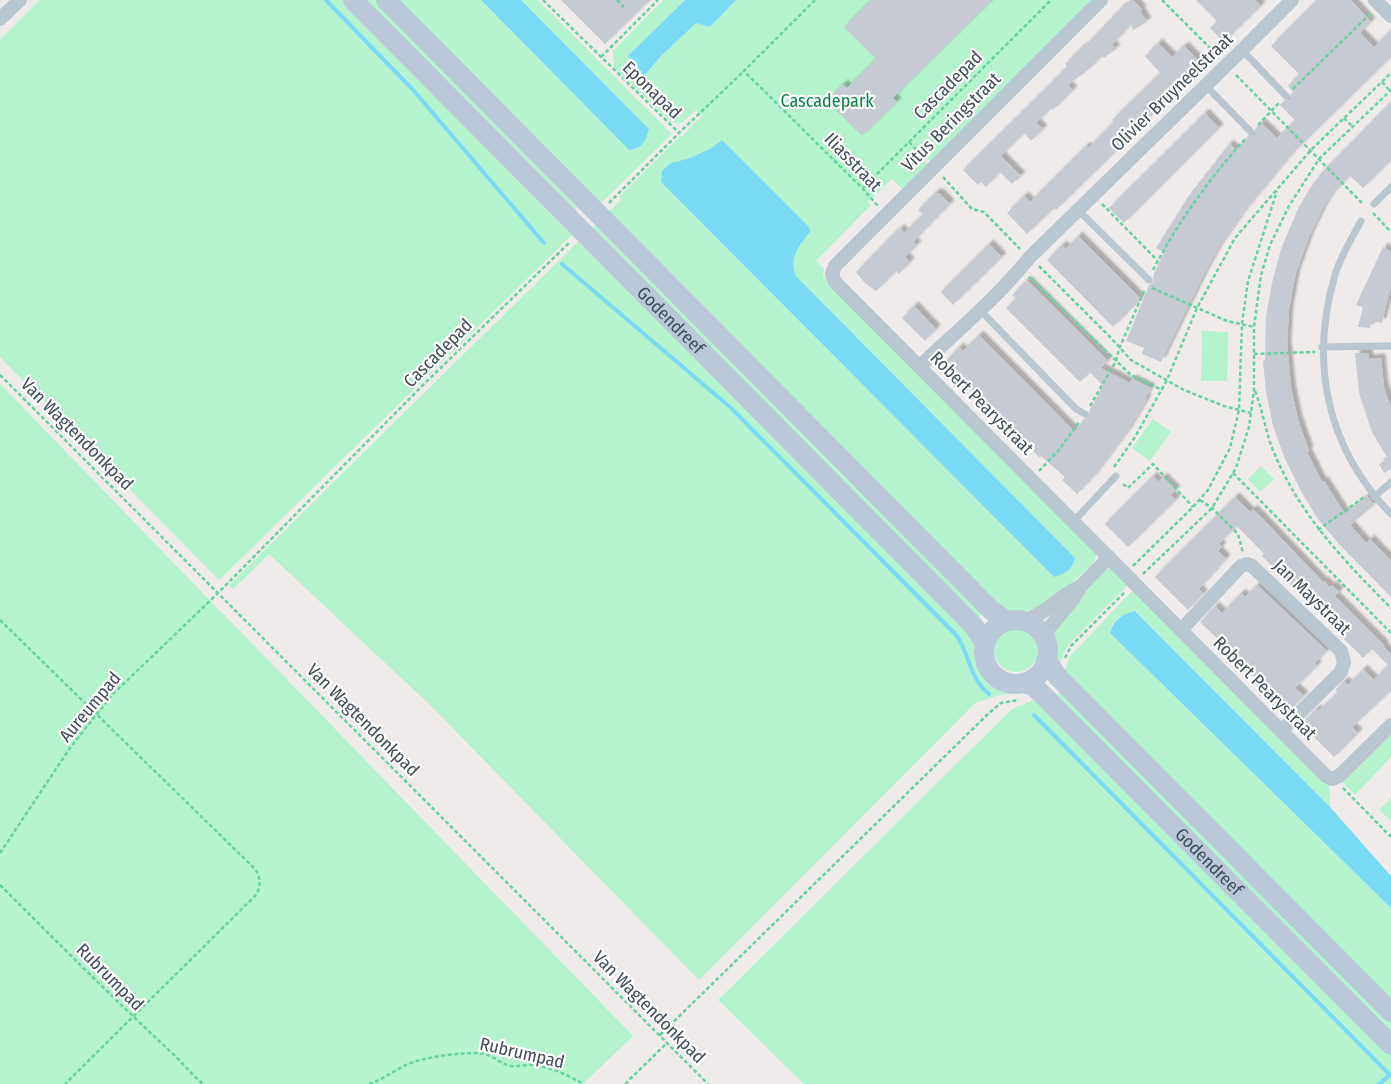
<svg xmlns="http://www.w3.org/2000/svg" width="1391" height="1084" font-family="'Fira Sans Condensed',sans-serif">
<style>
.green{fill:#b3f3cd;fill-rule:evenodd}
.water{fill:#7bdaf5}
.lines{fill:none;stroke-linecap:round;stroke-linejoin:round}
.stream{stroke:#7bdaf5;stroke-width:4}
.building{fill:#c6cad2;filter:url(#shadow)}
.path{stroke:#68d4a0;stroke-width:2.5;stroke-dasharray:4 2.5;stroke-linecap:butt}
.lane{stroke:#bac6d0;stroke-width:7}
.street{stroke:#bac6d0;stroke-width:14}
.secondary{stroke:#bbc8d8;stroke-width:20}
.labels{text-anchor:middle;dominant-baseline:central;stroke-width:4.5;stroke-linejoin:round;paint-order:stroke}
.street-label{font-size:18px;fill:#424f5b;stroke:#fff}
.park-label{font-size:18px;fill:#0c8349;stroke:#fff}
</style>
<defs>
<filter id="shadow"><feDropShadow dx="4.5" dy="-4.5" stdDeviation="1" flood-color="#0004"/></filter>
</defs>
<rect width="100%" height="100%" fill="#efebeb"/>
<path class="green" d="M40 0H345L577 230 219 580 0 357V40Z
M358 0H381L582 202 571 214Z
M393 0H481L629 150 638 148 649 129 521 0H538L672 134 598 206Z
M663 0H685L628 56 644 76 661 56 696 23 710 27 736 0H1094L931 162 920 152 917 154 928 165 903 190 892 179 868 202 871 205 816 261 824 269 823 276 1091 545 1097 554 1093 564C1079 576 1049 605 1033 610 1022 614 1008 610 998 607L605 215 621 200 619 197 680 136 681 137 702 116 696 110 682 123 671 122 614 67 613 51ZM722 140 810 232C800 245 788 258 796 276L1075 558C1071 571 1066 573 1054 577L661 182 681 161 711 149Z
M600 220 987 609 976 621 588 232Z
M583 237 971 628C978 646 978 674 997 684 1007 689 1018 687 1027 692L1000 695 975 703 699 980 430 705 269 554 233 589 229 585Z
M1202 331 1228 332 1227 381H1201Z
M0 384 633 1036 583 1084H0Z
M1153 419 1171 432 1150 461 1132 448Z
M1261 466 1274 479 1260 492 1248 479Z
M1110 568 1128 585 1070 643 1064 652 1059 665 1052 656V635L1086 589 1107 569Z
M1134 589 1329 784 1330 807 1136 611C1120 616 1115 617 1110 633L1391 908V1005L1063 675 1070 656Z
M994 650a22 22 0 1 1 44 0a22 22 0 1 1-44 0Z
M1064 687 1391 1016V1038L1053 698Z
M1040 697 1391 1048V1084H804L718 1000 1012 709Z
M1391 731V757L1355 795 1341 781Z
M1391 798V821L1379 810Z"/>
<path class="water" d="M481 0H521L649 129C645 142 643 148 629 150Z
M685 0H736L710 27 696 23 661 56 644 76 628 56Z
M722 140 809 227 810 232C800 245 788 258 796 276L1075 558C1072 570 1065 574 1054 577L661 182 662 171 671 163 687 159 710 149Z
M1135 611 1330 807 1391 876V908L1110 633C1115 618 1122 615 1135 611Z"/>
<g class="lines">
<path class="stream" d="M326 0 414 91 544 243
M562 264 731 408 957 636C970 655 969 678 989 694
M1034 715 1390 1075 1379 1084"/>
</g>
<path class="building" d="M561 0H650L605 44Z
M871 0H992L893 98 897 102 862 136 827 101 843 84 847 88 876 59 844 27Z
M1196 0H1255L1261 6 1224 42 1210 28 1217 21Z
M1317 0H1351L1371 22 1360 33 1374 47 1391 30V57L1289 157 1243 213 1219 247 1204 274 1161 362 1142 354 1144 348 1126 341 1149 285 1154 282 1153 276 1164 252 1156 248 1188 197 1229 144 1236 150 1248 137 1255 135V129L1261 123 1277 138 1295 120 1280 105 1284 101 1290 99 1291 94 1293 92 1288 86 1299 74 1271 46Z
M1134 1 1142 10 1140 11 1147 22 1133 30 1131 24 1112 45 1116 49 1104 58 1102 56 1089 69 1068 85 1073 90 1053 110 1051 108 1036 123 1043 129 1031 141 1024 133 1001 156 1021 176 1012 184 1000 172 986 187 981 182 978 185 963 170 1067 67 1065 64 1082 47 1083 48 1120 9Z
M1158 43 1172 57 1184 46 1200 62 1174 88 1176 90 1109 158 1056 210 1054 208 1027 234 1007 213 1024 196 1030 202 1086 146 1088 148 1114 122 1112 120 1160 73 1145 56Z
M1391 102V160L1363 188 1350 176 1331 195 1323 208 1309 237 1296 273 1289 309 1287 344 1291 387 1298 420 1309 451 1307 452 1322 482 1324 481 1345 514 1367 496 1374 505 1350 525 1366 543 1370 539 1391 561V597L1338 543 1318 519 1302 493 1285 459 1273 426 1266 392 1263 361 1265 360 1266 316 1272 283 1281 249 1297 211 1308 191 1323 171Z
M1205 113 1219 128 1124 223 1109 208Z
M935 193H939L950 204 913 242 917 245 905 257 910 262 899 274 896 271 876 291 864 282 856 272 895 232 896 233 900 228 904 233 923 214 918 210Z
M1078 236 1141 299 1113 327 1047 260 1062 245 1066 249Z
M989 244 1002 257 953 305 941 292Z
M1383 247 1391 252V285L1382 323 1371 321 1370 328 1358 327 1363 307 1356 305Z
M1027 280 1108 361 1101 368 1130 383 1132 379 1151 388 1145 398 1147 399 1127 432 1094 476 1077 494 1062 480 1065 477 1041 456 1040 458 1032 450 945 362 959 347 963 351 979 335 1075 432 1084 419 1089 417V411L1103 386 1090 372 1080 382 1006 308 1016 298 1012 295Z
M914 306 936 329 925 341 902 318Z
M1355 353H1368L1369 359 1381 358 1384 387 1391 409V469L1384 473 1379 464 1388 459 1372 432 1359 393Z
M1153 476 1158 482 1163 477 1176 490 1171 495 1176 500 1128 547 1105 524Z
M1235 497 1250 512 1253 509 1323 582 1324 581 1330 587 1332 585 1339 592 1335 596 1384 645 1383 646 1391 655V691L1352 727 1358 733 1334 757 1301 724 1316 709 1318 711 1338 692 1335 690 1344 681 1348 685 1363 669 1374 680 1388 665 1372 649 1363 658 1262 556 1264 554 1237 526 1219 544 1222 547 1218 551 1226 559 1199 589 1203 594 1188 610 1155 577Z
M1257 585 1326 650 1324 651 1326 652 1315 663 1317 666 1295 688 1304 696 1289 711 1248 671 1250 669 1226 645 1225 646 1200 622 1215 606 1222 613 1241 593 1245 597Z"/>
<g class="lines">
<path class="path" d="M543 0 679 133 744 71
M617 0 624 7
M815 0 744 71 862 188 878 206
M1162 0 1218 56
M601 57 658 0
M1236 75 1363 204
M1382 82 1390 91
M1293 89 1371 13
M1344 118 1353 127
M1258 125 1280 102
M909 142 925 159
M943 177 972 209 984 212 1020 249
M863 188 1051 0
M609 203 679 133
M1102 204 1157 260
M1373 213 1391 232
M1039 266 1111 338 1131 360 1184 390 1224 406 1251 413
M1153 270C1178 222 1209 179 1246 138
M1029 277 1131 375 1162 390
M1152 288 1227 321 1254 327
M1254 354 1315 352
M0 375 708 1084
M1255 391C1263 410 1265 431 1273 450 1298 513 1344 561 1391 608
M1090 406 1116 361 1119 349 1145 289
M1114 467 1135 437 1167 380 1197 308 1235 238 1311 150 1391 73
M1039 471 1058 451 1080 421
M1233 473 1391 633
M1123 484 1128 488 1153 464 1193 507
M1200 500 1212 508 1238 534 1243 553
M1318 530 1364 497
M1133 566 1193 507 1208 490 1230 448 1239 410 1242 324 1248 281 1277 191
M1143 574 1212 508 1236 468 1249 427 1251 413 1254 390V327L1261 275 1270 245 1289 206 1319 159 1391 90
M0 620 255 869C261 878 261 886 256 895L65 1084
M1065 658 1071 646 1125 592
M1343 788 1391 837
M0 853 70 748 96 715 113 694 218 593 423 385 570 242
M0 885C57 942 114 999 173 1054 184 1064 192 1075 203 1084
M660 1035 989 713 1001 703 1019 700
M369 1084C382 1080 393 1071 406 1065 422 1057 466 1051 484 1054 495 1056 501 1065 512 1066 519 1067 527 1064 534 1065 551 1067 569 1076 584 1084
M625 1084 667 1043"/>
<path class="lane" d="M1242 50 1286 96
M1206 86 1251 132
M1374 204 1391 187
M1078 210 1149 280
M1361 221C1352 238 1340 257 1335 275 1309 363 1327 448 1391 514
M980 310 1076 409 1085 414
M1322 347 1391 346
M1374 497 1391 482
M1073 522 1116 476"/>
<path class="street" d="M1101 0 835 266 832 274 835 282 1326 776 1332 779 1339 776 1391 725
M1375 0 1391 16
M0 19 20 0
M919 367C957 331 998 297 1030 257L1242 50 1292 0
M1024 621C1046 614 1061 595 1081 586
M1181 630 1241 566 1246 564 1252 566 1341 651 1344 662 1341 672 1281 731
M1046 642 1047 632 1049 628 1074 598 1081 586 1109 557"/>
<g class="secondary">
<path id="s1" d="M353 0 973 625 985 643"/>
<path d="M386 0 990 609 999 616 1008 621"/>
<circle cx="1016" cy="652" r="32"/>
<path d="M1046 660 1058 677 1391 1012"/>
<path id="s2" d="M1023 683 1033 686 1042 694 1391 1045"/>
</g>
</g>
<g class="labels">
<g class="street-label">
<text transform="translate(948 85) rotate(-45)">Cascadepad</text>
<text transform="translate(652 90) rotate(44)">Eponapad</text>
<text transform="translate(1172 92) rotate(-44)">Olivier Bruyneelstraat</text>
<text transform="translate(951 122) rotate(-45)">Vitus Beringstraat</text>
<text transform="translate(853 162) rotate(46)">Iliasstraat</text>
<text stroke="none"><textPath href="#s1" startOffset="451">Godendreef</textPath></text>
<text transform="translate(438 353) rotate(-45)">Cascadepad</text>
<text transform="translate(982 403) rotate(45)">Robert Pearystraat</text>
<text transform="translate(77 434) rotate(45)">Van Wagtendonkpad</text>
<text transform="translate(1312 597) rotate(44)">Jan Maystraat</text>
<text transform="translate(1265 688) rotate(45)">Robert Pearystraat</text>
<text transform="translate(90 707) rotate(-50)">Aureumpad</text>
<text transform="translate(363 720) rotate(45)">Van Wagtendonkpad</text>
<text stroke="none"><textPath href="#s2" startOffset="259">Godendreef</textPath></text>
<text transform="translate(110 977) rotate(45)">Rubrumpad</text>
<text transform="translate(649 1007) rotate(45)">Van Wagtendonkpad</text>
<text transform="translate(522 1053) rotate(13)">Rubrumpad</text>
</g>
<g class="park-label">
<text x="827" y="101">Cascadepark</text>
</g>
</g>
</svg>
